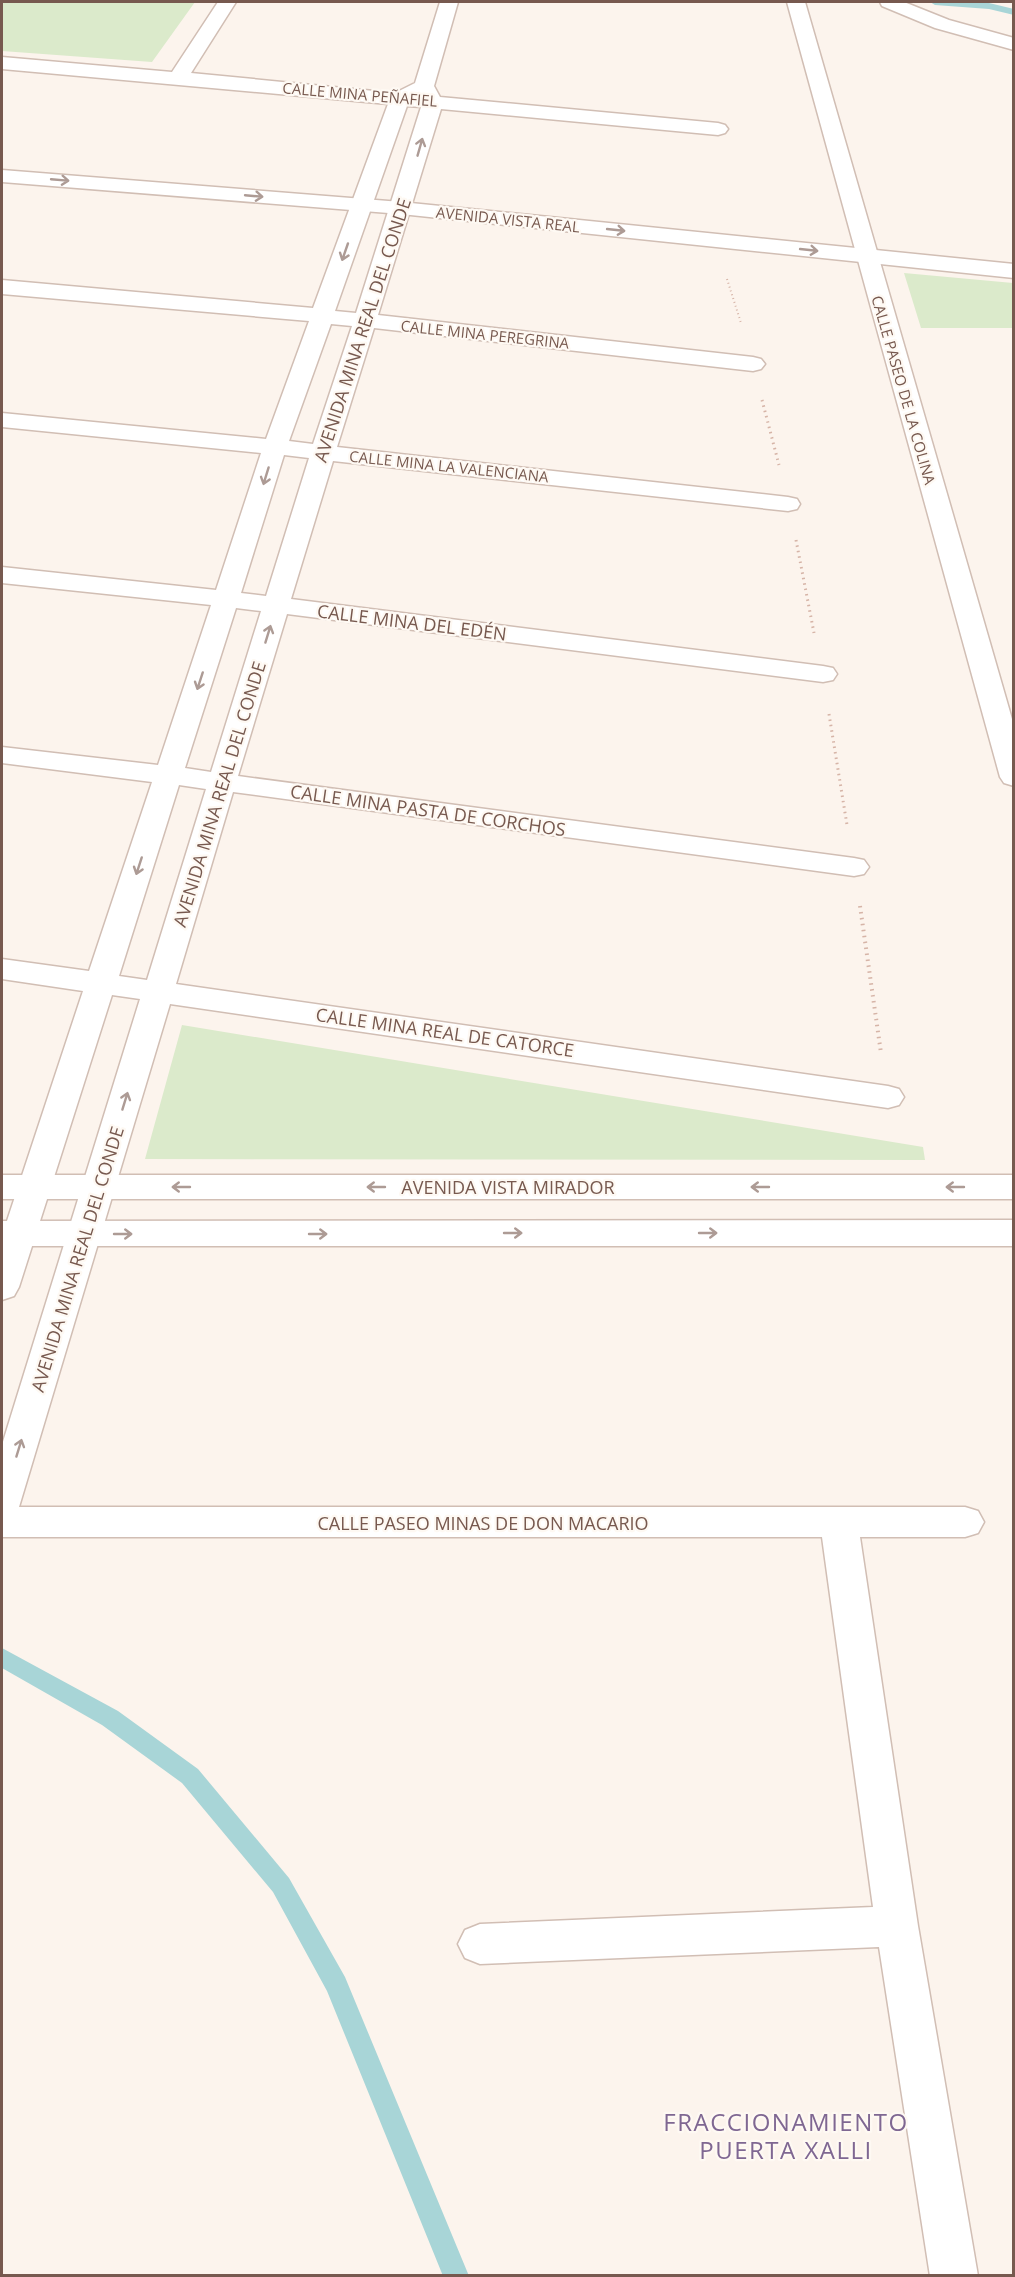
<svg xmlns="http://www.w3.org/2000/svg" width="1015" height="2277" font-family="'Open Sans',sans-serif">
<style>
.green{fill:#dbeacb}
.lines{fill:none;stroke-linecap:round;stroke-linejoin:round}
.stream{fill:#a8d5d7;fill-rule:evenodd}
.minor-casing{stroke:#d1beb4;stroke-width:3}
.tertiary-casing{stroke:#d1beb4;stroke-width:3}
.path-far2{stroke:#d6b4a7;stroke-width:2;stroke-dasharray:1 3;stroke-linecap:butt}
.path-far1{stroke:#d6b4a7;stroke-width:3;stroke-dasharray:1.5 4;stroke-linecap:butt}
.path{stroke:#d6b4a7;stroke-width:4;stroke-dasharray:1.5 4.5;stroke-linecap:butt}
.minor{fill:#fff;fill-rule:evenodd}
.tertiary{fill:#fff;fill-rule:evenodd}
.oneway{stroke:#ad9b95}
.labels{text-anchor:middle;dominant-baseline:central;stroke-width:4.5;stroke-linejoin:round;paint-order:stroke}
.far-street-label{font-size:15px;fill:#77594f;stroke:#fef9f3}
.street-label{font-size:18px;fill:#77594f;stroke:#fef9f3}
.near-neighbourhood-label{font-size:24px;letter-spacing:1.5px;fill:#7f6792;stroke:#fef9f3}
</style>
<rect width="100%" height="100%" fill="#fcf4ed"/>
<path class="green" d="M2 2H195L152 62 2 51Z
M904 273 1013 283V328H921Z
M182 1025 923 1147 925 1160 145 1159Z"/>
<g class="lines">
<path class="stream" d="M930 2 989 3 1014 9V15L989 9 935 5Z
M2 1648 118 1711 198 1769 289 1878 345 1977 469 2276H443L327 1991 273 1892 182 1783 102 1725 2 1668Z"/>
<defs>
<path id="minor" d="M218 2H236L191 73 395 93 415 83 440 2H458L434 86 440 97 718 123 725 125 728 129 725 133 718 135 441 109 378 315 753 357 761 359 765 364 761 369 753 371 374 328 337 447 788 497 797 499 800 504 797 509 788 511 333 461 291 599 823 666 833 668 837 674 833 680 823 682 287 614 238 776 854 858 864 860 869 867 864 874 854 876 233 792 176 984 888 1086 899 1089 904 1097 899 1105 888 1108 170 1004 19 1507H965L978 1511 984 1522 978 1533 965 1537H860L918 1926 978 2276H930L879 1947 480 1964 465 1958 458 1944 465 1930 480 1924 873 1907 822 1537H2V1445L140 999 112 995 19 1287 14 1296 2 1300V1236L83 991 2 979V959L89 971 152 782 2 763V747L158 765 211 605 2 583V567L216 590 261 453 2 427V413L266 439 309 321 2 294V280L313 308 388 104 2 69V57L172 72ZM407 106 421 107 356 313 335 311ZM331 324 352 326 313 444 289 441ZM284 455 309 458 266 596 241 593ZM236 608 261 611 211 772 185 768ZM179 785 206 789 147 980 119 976Z
M787 2H805L1014 726V786L1004 783 1000 777Z
M880 2H904L949 20 1014 38V50L935 28 882 6Z"/>
<path id="tertiary" d="M2 170 401 202 1014 264V278L401 214 2 182Z
M2 1175H1014V1199H2Z
M1014 1220V1246H2V1221Z"/>
</defs>
<use href="#minor" class="minor-casing"/>
<use href="#tertiary" class="tertiary-casing"/>
<path class="path-far2" d="M727 279 741 323"/>
<path class="path-far1" d="M762 400 779 465
M796 540 814 633
M829 714 847 825"/>
<path class="path" d="M860 906 881 1053"/>
<use href="#minor" class="minor"/>
<use href="#tertiary" class="tertiary"/>
</g>
<defs><path id="oneway-shaft" d="M-6 0H5M1.5-3L5.5 0L1.5 3" fill="none" stroke-width="1.6" stroke-linecap="round" stroke-linejoin="round" transform="scale(1.5)"/></defs>
<g class="oneway">
<use href="#oneway-shaft" transform="translate(420 147) rotate(-74)"/>
<use href="#oneway-shaft" transform="translate(60 180) rotate(5)"/>
<use href="#oneway-shaft" transform="translate(254 196) rotate(5)"/>
<use href="#oneway-shaft" transform="translate(616 230) rotate(6)"/>
<use href="#oneway-shaft" transform="translate(809 250) rotate(6)"/>
<use href="#oneway-shaft" transform="translate(345 252) rotate(109)"/>
<use href="#oneway-shaft" transform="translate(266 476) rotate(107)"/>
<use href="#oneway-shaft" transform="translate(268 634) rotate(-73)"/>
<use href="#oneway-shaft" transform="translate(200 681) rotate(108)"/>
<use href="#oneway-shaft" transform="translate(139 866) rotate(108)"/>
<use href="#oneway-shaft" transform="translate(125 1101) rotate(-73)"/>
<use href="#oneway-shaft" transform="translate(181 1187) rotate(180)"/>
<use href="#oneway-shaft" transform="translate(376 1187) rotate(180)"/>
<use href="#oneway-shaft" transform="translate(760 1187) rotate(180)"/>
<use href="#oneway-shaft" transform="translate(955 1187) rotate(180)"/>
<use href="#oneway-shaft" transform="translate(513 1233)"/>
<use href="#oneway-shaft" transform="translate(708 1233)"/>
<use href="#oneway-shaft" transform="translate(123 1234)"/>
<use href="#oneway-shaft" transform="translate(318 1234)"/>
<use href="#oneway-shaft" transform="translate(19 1448) rotate(-73)"/>
</g>
<g class="labels">
<g class="far-street-label">
<text transform="translate(360 94) rotate(5)">CALLE MINA PEÑAFIEL</text>
<text transform="translate(508 219) rotate(6)">AVENIDA VISTA REAL</text>
<text transform="translate(485 334) rotate(6)">CALLE MINA PEREGRINA</text>
<text transform="translate(904 390) rotate(74)">CALLE PASEO DE LA COLINA</text>
<text transform="translate(449 466) rotate(6)">CALLE MINA LA VALENCIANA</text>
</g>
<g class="street-label">
<text transform="translate(362 330) rotate(-72)">AVENIDA MINA REAL DEL CONDE</text>
<text transform="translate(412 622) rotate(7)">CALLE MINA DEL EDÉN</text>
<text transform="translate(219 794) rotate(-73)">AVENIDA MINA REAL DEL CONDE</text>
<text transform="translate(428 810) rotate(8)">CALLE MINA PASTA DE CORCHOS</text>
<text transform="translate(445 1032) rotate(8)">CALLE MINA REAL DE CATORCE</text>
<text x="508" y="1187">AVENIDA VISTA MIRADOR</text>
<text transform="translate(77 1259) rotate(-73)">AVENIDA MINA REAL DEL CONDE</text>
<text x="483" y="1523">CALLE PASEO MINAS DE DON MACARIO</text>
</g>
<g class="near-neighbourhood-label">
<text x="786" y="2121">FRACCIONAMIENTO<tspan x="786" dy="28">PUERTA XALLI</tspan></text>
</g>
</g>
<rect width="1015" height="2277" fill="none" stroke="#77594f" stroke-width="6"/>
</svg>
